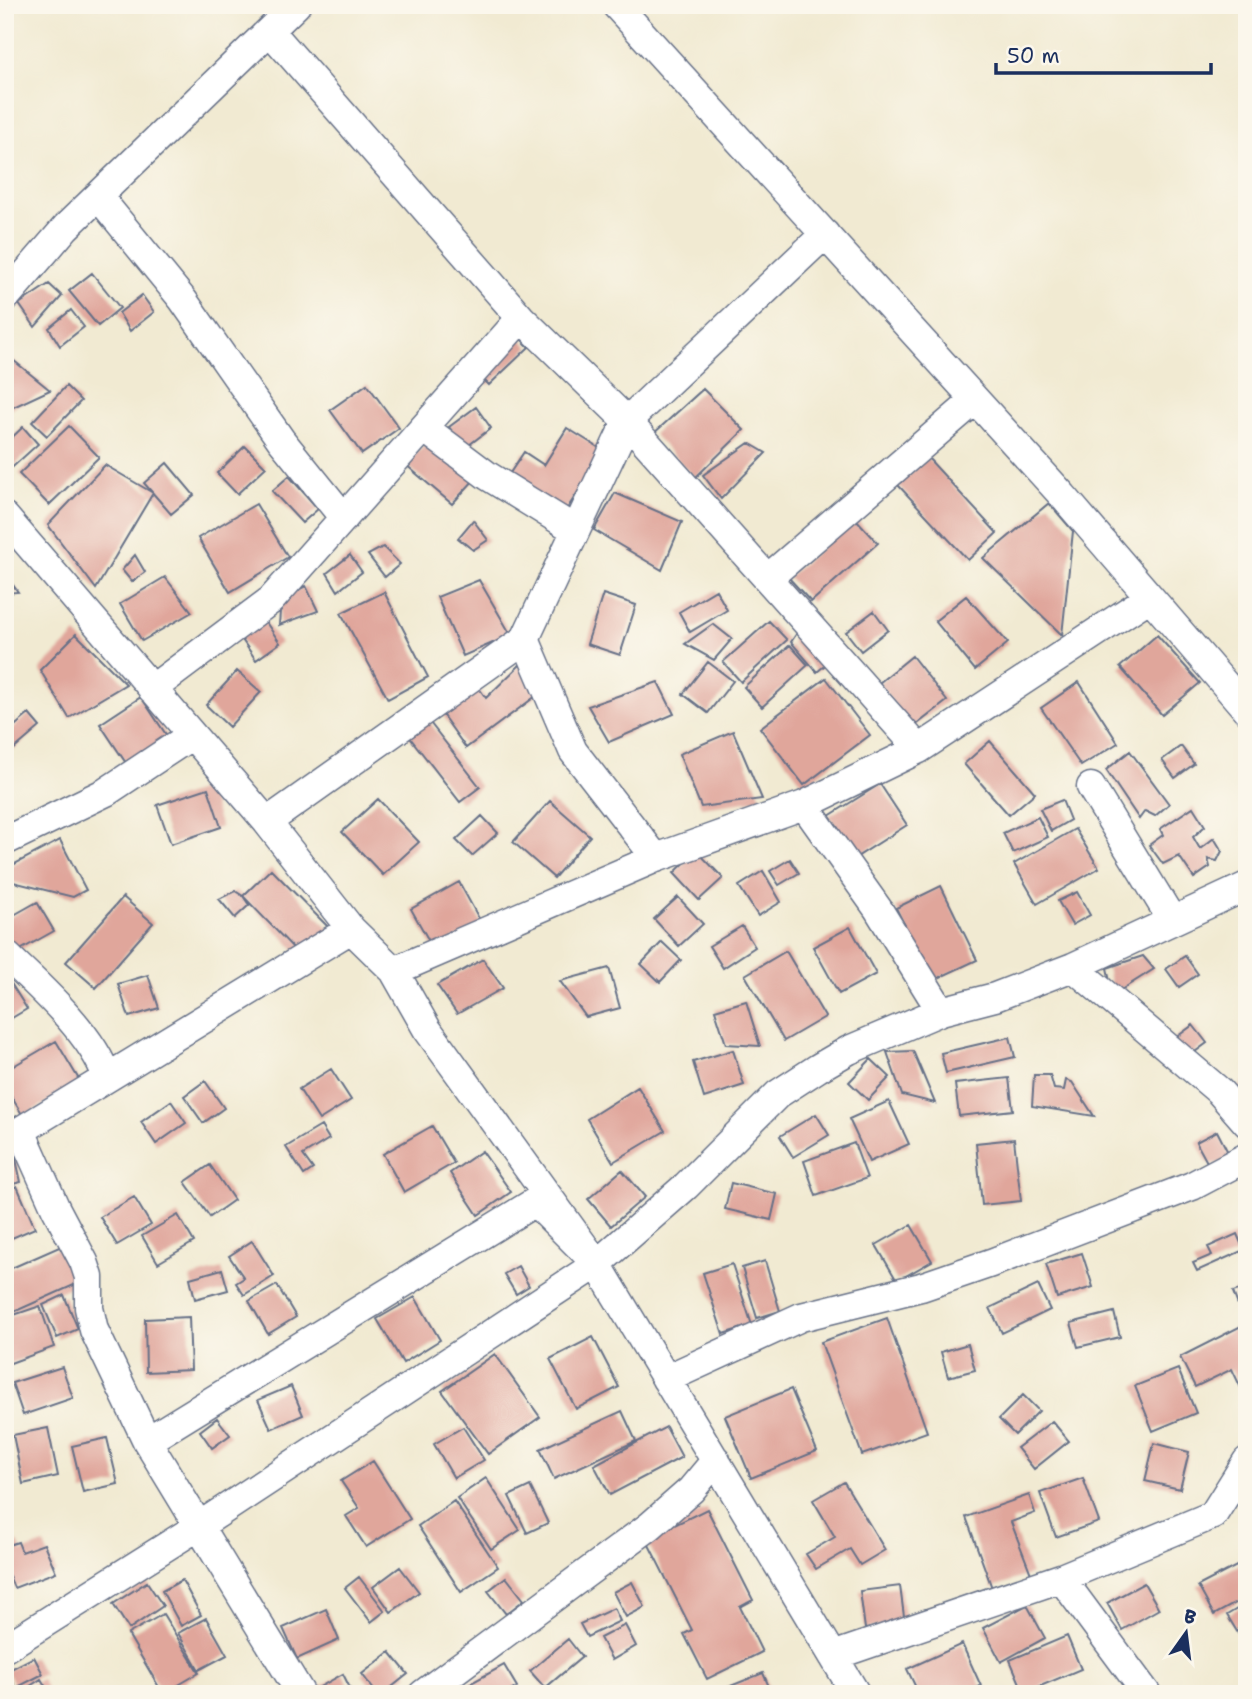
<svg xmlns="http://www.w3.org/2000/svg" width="1252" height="1699" font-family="'Shantell Sans',sans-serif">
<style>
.building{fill:#e0a69b}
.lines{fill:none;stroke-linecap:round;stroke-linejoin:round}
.minor-casing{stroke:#667087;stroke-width:31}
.minor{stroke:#fff;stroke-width:28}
</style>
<rect width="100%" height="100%" fill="#fbf7ec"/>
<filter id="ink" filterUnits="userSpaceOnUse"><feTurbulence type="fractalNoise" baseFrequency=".0143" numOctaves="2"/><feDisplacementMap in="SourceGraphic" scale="14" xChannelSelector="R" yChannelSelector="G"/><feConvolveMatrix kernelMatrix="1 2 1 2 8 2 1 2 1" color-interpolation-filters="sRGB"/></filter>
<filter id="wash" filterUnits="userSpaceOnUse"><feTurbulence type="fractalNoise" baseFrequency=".00686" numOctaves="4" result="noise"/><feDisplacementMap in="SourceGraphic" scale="28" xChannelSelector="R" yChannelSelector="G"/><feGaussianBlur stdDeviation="1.57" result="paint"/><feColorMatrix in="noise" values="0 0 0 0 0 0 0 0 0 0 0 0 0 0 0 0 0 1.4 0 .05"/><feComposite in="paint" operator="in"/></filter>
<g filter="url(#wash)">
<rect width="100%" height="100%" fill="#f1ead2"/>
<g id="blocks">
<path class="building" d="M92 273 120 308 98 326 69 291Z
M49 284 62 296 35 327 19 304Z
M142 295 154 312 130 331 119 313Z
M71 310 84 327 60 346 49 328Z
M516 334 529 347 489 385 476 372Z
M13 360 50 390 5 411V363Z
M367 384 399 428 362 454 330 410Z
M66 386 81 401 47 436 32 422Z
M703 389 744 430 695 478 653 434Z
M476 407 491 428 465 448 449 427Z
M69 426 99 457 49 505 19 474Z
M23 427 38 444 5 474V444Z
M567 428 604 451 565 512 508 476 524 452 544 465Z
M432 439 475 479 452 504 405 464Z
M749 443 766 453 721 499 703 475Z
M245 446 266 467 237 494 217 473Z
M928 458 997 533 968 560 898 485Z
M167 463 194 495 171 514 144 483Z
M105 465 153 493 96 589 48 525Z
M289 476 318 509 302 523 272 491Z
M615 493 682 522 662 570 594 530Z
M1049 503 1073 531 1062 635 983 558Z
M256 504 288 557 230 592 198 538Z
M855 518 878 543 811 602 788 577Z
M473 520 488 540 473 550 458 538Z
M383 547 400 564 385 577 368 555Z
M135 555 145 572 132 582 122 570Z
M350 555 362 572 338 591 327 573Z
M5 574 18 592 5 593Z
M165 577 192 612 142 641 120 604Z
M479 580 511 635 463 656 437 597Z
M306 586 318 611 279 625 281 598Z
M716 590 727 610 690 632 679 612Z
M384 592 428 677 388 699 341 613Z
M603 594 636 605 620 655 587 644Z
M966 596 1008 643 975 670 935 621Z
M874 611 888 630 861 651 846 632Z
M261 615 280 643 256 660 236 631Z
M769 621 787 640 741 682 723 662Z
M713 624 732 639 714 660 685 644Z
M801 627 830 661 817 672 791 642Z
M76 634 126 684 69 718 40 670Z
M1157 635 1200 683 1162 715 1120 667Z
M790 645 808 665 762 707 744 687Z
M912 656 947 701 911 729 879 683Z
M523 662 540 693 466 748 439 710 476 684 486 698Z
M708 662 733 681 708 713 683 694Z
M237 671 261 692 229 727 206 705Z
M826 678 870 735 804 785 760 728Z
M658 682 674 714 609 742 588 706Z
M1079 682 1118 743 1081 766 1041 708Z
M141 697 171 742 130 769 100 724Z
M5 713 14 719 5 732Z
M29 714 40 727 13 750 5 740V734Z
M424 715 480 787 460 802 404 730Z
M733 731 762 799 701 807 679 754Z
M990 741 1035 793 1009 815 964 764Z
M1181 746 1194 764 1175 778 1162 760Z
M1130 751 1169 804 1155 816 1145 811 1139 819 1106 770Z
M880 784 907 825 855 858 829 816Z
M208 788 221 827 171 844 157 805Z
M378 799 419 842 383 875 342 832Z
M1062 800 1070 820 1051 831 1040 809Z
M550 801 590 836 554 878 513 842Z
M1193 807 1205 826 1193 837 1200 849 1214 838 1222 851 1217 861 1208 859 1210 867 1194 878 1179 856 1163 864 1149 845 1163 835 1160 829Z
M482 816 498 833 472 856 456 840Z
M1038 817 1048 837 1013 853 1003 833Z
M1075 829 1099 868 1037 904 1014 864Z
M60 840 86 890 73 897 5 880V869Z
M697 851 723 878 699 900 674 873Z
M790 859 799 873 779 885 770 871Z
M271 869 334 933 297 952 243 896 249 905 235 918 219 899 235 891 243 896Z
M763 871 781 902 758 916 739 886Z
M459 882 482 924 434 950 411 909Z
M941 886 977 960 932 981 896 908Z
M1077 892 1090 915 1072 925 1058 901Z
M123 897 153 923 96 988 66 962Z
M678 897 703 924 679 946 654 919Z
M37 902 54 931 13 954 5 941V920Z
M742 926 755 947 723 968 709 946Z
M850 927 876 974 839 994 813 947Z
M662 942 681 960 660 982 641 964Z
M786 951 825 1017 784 1041 745 975Z
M1143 956 1154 969 1113 995 1107 968Z
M1185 956 1198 974 1179 987 1166 969Z
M483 959 503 988 457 1014 437 985Z
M609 968 620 1008 586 1017 560 981Z
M5 974 27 1009 5 1022Z
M148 975 159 1008 129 1017 118 984Z
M746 1001 760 1046 726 1044 715 1010Z
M1193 1025 1207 1043 1188 1057 1174 1039Z
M1010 1037 1015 1057 946 1073 941 1053Z
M56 1041 81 1083 23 1116 5 1086V1071Z
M733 1050 744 1085 704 1098 693 1062Z
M913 1051 935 1103 902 1095 887 1052Z
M871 1059 890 1077 868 1100 849 1082Z
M331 1069 351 1100 319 1120 299 1089Z
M1034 1075H1050L1054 1089 1064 1090 1066 1080 1072 1082 1094 1116 1032 1106Z
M1247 1077V1102L1235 1094Z
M1009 1078 1013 1110 959 1116 955 1084Z
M205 1081 224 1108 203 1123 184 1096Z
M638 1087 665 1131 613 1162 587 1119Z
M171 1101 186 1123 156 1144 141 1122Z
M889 1101 909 1144 869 1162 849 1119Z
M816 1114 829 1135 793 1157 780 1136Z
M321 1126 329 1139 303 1155 313 1169 304 1175 286 1147Z
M432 1126 454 1163 404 1192 383 1154Z
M1217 1131 1233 1162 1208 1164 1196 1142Z
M1014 1139 1021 1201 982 1205 976 1143Z
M854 1143 867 1178 816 1196 804 1161Z
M482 1151 511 1192 478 1215 450 1173Z
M15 1155 21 1182 5 1186V1157Z
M210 1165 234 1200 210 1217 185 1182Z
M622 1170 645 1197 611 1226 588 1199Z
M731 1183 777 1194 771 1220 725 1209Z
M17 1186 35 1228 5 1241V1191Z
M134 1197 151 1225 117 1245 100 1217Z
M178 1215 194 1242 158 1263 142 1236Z
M911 1225 932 1261 897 1281 876 1245Z
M1237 1234 1244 1250 1197 1271 1193 1263 1212 1255 1208 1247Z
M252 1241 274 1276 244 1295 236 1283 244 1278 229 1256Z
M66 1244 83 1281 7 1315 5 1271Z
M1082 1253 1093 1287 1057 1298 1046 1264Z
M765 1261 780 1311 757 1318 742 1268Z
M732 1264 752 1325 723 1334 703 1273Z
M518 1266 529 1286 516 1294 504 1274Z
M222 1269 228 1290 195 1299 190 1278Z
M277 1285 296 1317 268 1334 249 1301Z
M1038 1285 1050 1310 1002 1333 990 1308Z
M1247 1287V1317L1243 1318 1233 1292Z
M64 1295 78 1329 57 1338 43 1305Z
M415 1297 440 1340 403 1363 377 1319Z
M40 1306 54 1347 5 1365V1318Z
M1114 1312 1120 1337 1078 1347 1071 1323Z
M189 1317 191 1370 146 1372 145 1319Z
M887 1318 927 1432 862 1455 821 1342Z
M1243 1325 1247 1332V1385L1241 1388 1232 1369 1195 1387 1180 1357Z
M593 1337 619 1387 576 1409 550 1359Z
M968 1344 975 1370 948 1377 941 1352Z
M495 1354 540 1417 488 1454 442 1391Z
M62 1367 73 1398 23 1415 12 1383Z
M1178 1369 1196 1413 1153 1431 1135 1386Z
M291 1386 303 1415 271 1429 258 1400Z
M791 1389 817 1451 751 1478 725 1416Z
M1023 1395 1039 1411 1015 1435 999 1419Z
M622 1411 636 1441 554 1479 540 1449Z
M217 1418 230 1435 212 1448 200 1431Z
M1052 1421 1069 1441 1034 1469 1017 1448Z
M463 1427 484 1460 454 1478 434 1444Z
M666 1427 682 1457 610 1495 594 1465Z
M48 1428 58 1476 23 1484 13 1435Z
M107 1438 118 1484 83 1492 72 1446Z
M1154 1443 1189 1452 1180 1489 1145 1481Z
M373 1461 410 1519 366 1547 346 1516 359 1508 341 1481Z
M486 1478 520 1530 491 1549 457 1498Z
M1083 1478 1099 1522 1056 1537 1040 1493Z
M844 1482 885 1550 860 1565 850 1549 816 1569 806 1554 835 1537 813 1500Z
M530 1486 548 1523 527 1533 509 1496Z
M1029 1495 1035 1513 1011 1522 1031 1574 992 1588 966 1517Z
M454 1501 498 1567 461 1592 418 1526Z
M707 1509 753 1600 740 1607 762 1652 707 1679 684 1634 692 1630 646 1539Z
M18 1542 22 1552 44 1544 56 1572 14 1588 9 1576 5 1577V1546Z
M1246 1561 1247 1597 1214 1615 1198 1586Z
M400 1567 419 1592 391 1612 373 1587Z
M359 1577 385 1611 371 1622 345 1588Z
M506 1577 524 1600 506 1614 488 1591Z
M182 1580 201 1615 181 1626 162 1591Z
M147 1582 163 1606 129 1629 113 1604Z
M632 1582 645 1607 626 1617 613 1592Z
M1144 1583 1159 1609 1122 1630 1107 1603Z
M900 1586 905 1624 865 1629 860 1591Z
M1247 1603V1648L1227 1615Z
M1027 1605 1045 1638 1001 1662 983 1628Z
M614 1608 620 1621 587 1637 580 1624Z
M326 1609 339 1640 297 1659 283 1628Z
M163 1614 199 1673 163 1694 128 1634Z
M206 1618 227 1655 199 1670 178 1633Z
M625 1625 636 1646 612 1660 600 1638Z
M1067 1636 1081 1669 1024 1693 1010 1660Z
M568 1639 582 1657 545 1688 530 1671Z
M962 1644 981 1686 964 1694H919L907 1669Z
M390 1652 408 1674 383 1694H377L362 1674Z
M34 1657 43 1674 16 1688 7 1671Z
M504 1665 517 1687 505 1694H451Z
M763 1673 771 1691 725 1694 723 1689Z
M343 1674 353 1694H319L316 1689Z
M41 1679 50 1694H22L21 1692Z"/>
</g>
</g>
<g filter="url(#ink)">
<use href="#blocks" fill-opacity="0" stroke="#667087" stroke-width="2"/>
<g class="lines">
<defs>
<path id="minor" d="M616 5 1063 496 1247 710
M98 196 183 300 281 440 344 518
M825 234 627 421 919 749
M5 298 66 227 296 5
M424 428 488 476 574 529
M5 517 267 822 351 929 394 971 427 1029 597 1264 535 1202 147 1441
M768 578 975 400
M525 639 573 751 656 858
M152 689 271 600 521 318
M1091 787 1172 920
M804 805 878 909 941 1011
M267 822 525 639 627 421 521 318 270 31
M5 841 106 792 192 735
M5 954C38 985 94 1035 107 1078
M1073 967 1219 1091 1247 1123
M394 971 656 858 804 805 919 749 1150 597
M21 1131 56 1209 84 1262 89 1277V1308L94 1330 147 1441 301 1694
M7 1139 351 929
M597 1264 856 1694
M666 1379 801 1317 921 1287 991 1263 1192 1186 1247 1157
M1061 1578 1147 1694
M5 1648 199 1526 597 1264 686 1186 778 1094 818 1068 849 1050 941 1011 995 997 1073 967 1247 886
M833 1656 1061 1578 1213 1515 1247 1461
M423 1694 650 1526 691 1490 716 1460"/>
</defs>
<use href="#minor" class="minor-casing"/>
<use href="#minor" class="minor"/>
</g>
</g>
<rect width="1252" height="1699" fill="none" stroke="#fbf7ec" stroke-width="28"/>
<g transform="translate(1186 1633) rotate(14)" stroke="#fbf7ec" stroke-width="5" paint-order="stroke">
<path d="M0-5L12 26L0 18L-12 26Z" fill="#1b2f5e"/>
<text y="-10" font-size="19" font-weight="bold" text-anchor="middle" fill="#1b2f5e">B</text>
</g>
<path d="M996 63v10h215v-10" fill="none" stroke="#1b2f5e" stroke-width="3.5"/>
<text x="1007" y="63" font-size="21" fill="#1b2f5e" stroke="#fbf7ec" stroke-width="5" paint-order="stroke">50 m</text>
</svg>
